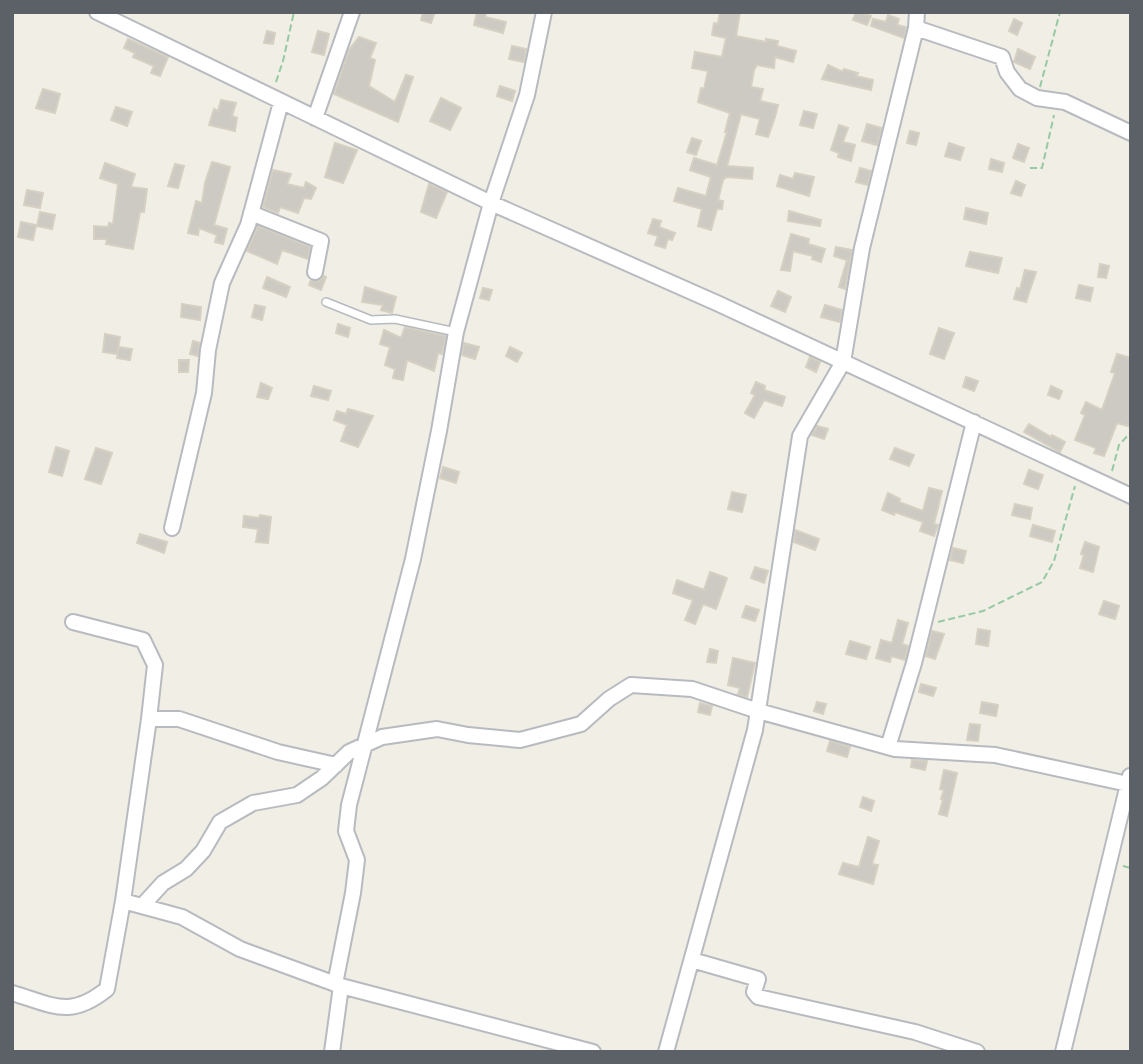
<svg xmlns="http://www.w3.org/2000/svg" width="1143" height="1064" font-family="'Alegreya Sans',sans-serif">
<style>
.building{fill:#cdcac3;stroke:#d6d0c2;stroke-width:2}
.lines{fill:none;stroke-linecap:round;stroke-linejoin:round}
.lane-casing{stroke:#b7bbc0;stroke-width:10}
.street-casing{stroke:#b7bbc0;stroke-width:18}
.path{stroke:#96c9a4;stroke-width:2;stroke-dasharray:7 3.5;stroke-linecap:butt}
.lane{stroke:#fff;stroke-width:7}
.street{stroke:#fff;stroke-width:14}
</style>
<rect width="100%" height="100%" fill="#f0eee5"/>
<path class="building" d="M423 12H435L431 23 421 20Z
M477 12H486L485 17 506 22 503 33 474 25Z
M720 12H740L736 36 766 42V39L778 41 777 46 796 51 793 62 775 57 774 68 757 65 754 70 751 87 763 89 760 101 778 105 775 117 768 137 756 134 760 119 741 114 727 166 753 168 752 179 726 177 723 180 718 200 723 201 722 209H717L711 230 698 226 702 209 674 201 678 188 706 196 711 177 690 170 694 158 717 165 727 132H725L730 113 698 102 701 88 704 89 708 71 692 68 695 52 722 57 726 38 712 35 714 23 718 24Z
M856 12 871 16 867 25 853 20Z
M888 15 899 19 897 25 906 27 904 38 871 26 873 19 886 22Z
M1014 19 1022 23 1017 35 1009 31Z
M267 31 275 33 273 44 264 43Z
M318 31 329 34 324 55 312 52Z
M359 37 376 43 370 58 375 60 369 86 395 102 406 75 413 77 398 122 334 94 349 50Z
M128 39 168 57 160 76 151 73 154 66 133 57 135 53 124 48Z
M512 46 526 49 524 62 509 59Z
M1018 49 1035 57 1030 69 1014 62Z
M828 65 843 72 844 69 858 73 856 76 873 80 871 90 822 79Z
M500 86 515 91 512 101 497 96Z
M43 89 60 94 55 113 36 108Z
M441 98 461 108 450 130 430 121Z
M221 100 236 103 232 116 237 118 235 131 209 125 214 109 218 111Z
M116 107 132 112 127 126 111 120Z
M804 111 817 114 813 128 800 125Z
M867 124 882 128 877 145 862 141Z
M839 125 848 128 843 142 855 145 851 161 838 157 839 153 831 150Z
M910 131 919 133 916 145 907 143Z
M692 138 701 141 696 155 687 152Z
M335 143 357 150 343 183 325 177Z
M949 143 964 148 960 160 945 156Z
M1018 144 1029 148 1024 162 1013 158Z
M991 159 1004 163 1002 172 989 169Z
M212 162 230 167 214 225 227 229 223 244 215 242 217 235 199 228 198 235 188 233 196 201 202 203 205 183Z
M105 163 135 174 131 187 147 189 144 212H140L133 249 106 244 107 239H94V226L108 227 109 223 113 224 118 184 100 178Z
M175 164 184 166 178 188 168 186Z
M860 168 871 171 868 185 856 182Z
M273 170 291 174 287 184 304 188 306 182 316 188 311 199 304 198 298 213 280 207 278 213 263 207Z
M795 173 814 177 809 196 777 186 780 175 793 179Z
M1016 181 1025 185 1021 196 1011 193Z
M429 184 447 192 436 218 421 212Z
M27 190 43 193 40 208 24 205Z
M966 208 988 213 986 224 964 219Z
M789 211 821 220 820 226 788 221Z
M40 212 55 215 52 229 37 226Z
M653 219 661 221 659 227 675 233 672 240 668 239 665 248 655 245 658 236 648 233Z
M21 222 36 225 33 240 18 237Z
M258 226 310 247 308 259 282 250 277 264 247 251Z
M791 234 809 239 808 244 825 249 821 262 812 259 813 256 793 251 790 271 781 270Z
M836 247 852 250 845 289 839 287 847 260 834 256Z
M970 252 1002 258 998 273 966 266Z
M1100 264 1109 266 1106 278 1098 277Z
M1025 270 1036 272 1026 302 1014 299 1017 288 1020 289Z
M324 276 326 277 321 290 309 285 311 280 319 281Z
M267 277 290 287 286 297 263 288Z
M1079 285 1093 288 1090 301 1076 298Z
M365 287 396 297 392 313 381 310 383 305 362 302Z
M483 288 492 290 489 300 480 298Z
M778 291 791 297 785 312 771 306Z
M182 304 201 307 200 320 181 317Z
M255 305 265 307 262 320 252 317Z
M825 305 842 310 840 322 821 317Z
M338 324 350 328 348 337 336 333Z
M405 327 446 336 442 354 438 353 434 371 407 360 403 380 393 378 395 369 385 365 390 347 380 344 384 330 401 338Z
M939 328 954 333 944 359 930 354Z
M105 334 120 337 117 354 103 352Z
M193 341 200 343 198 356 190 354Z
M464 343 479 347 475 359 462 355Z
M119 347 132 349 130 360 117 358Z
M510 347 522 353 517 362 506 356Z
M1117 354 1131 358V427L1117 423 1104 456 1094 453 1096 448 1075 440 1085 415 1081 413 1086 402 1102 410 1115 373 1111 372Z
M810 357 820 362 816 372 806 367Z
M179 360H189L188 372H179Z
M966 377 978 381 974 391 963 387Z
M756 382 765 386 764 390 785 397 782 406 764 400 754 418 745 413 755 395 751 393Z
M261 383 272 388 268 399 257 397Z
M314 386 331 391 328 400 311 396Z
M1051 386 1062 391 1059 399 1048 395Z
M348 409 373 416 358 447 341 441 347 425 334 420 337 411 346 414Z
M1029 424 1051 437 1052 435 1065 442 1060 452 1024 432Z
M817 426 828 429 824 439 812 435Z
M56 447 69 451 62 476 49 472Z
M96 448 112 453 101 484 85 479Z
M895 448 914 455 909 466 890 459Z
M443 467 459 472 456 483 440 478Z
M1029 470 1043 475 1038 489 1024 484Z
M929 488 942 491 934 524 938 525 934 536 920 531 923 522 895 512 894 515 882 510 888 493 900 499 899 502 923 511Z
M732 492 746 495 742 512 728 509Z
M1015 504 1032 508 1030 519 1012 515Z
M260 515 271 517 268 543 256 542 258 529 243 527 244 516 259 518Z
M1033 525 1055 531 1052 542 1030 536Z
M795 530 819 539 815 550 794 542Z
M140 534 167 542 164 553 137 543Z
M1085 542 1099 547 1093 572 1080 568 1084 555 1081 554Z
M953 548 966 551 963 563 950 560Z
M755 567 768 571 764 583 751 578Z
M710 572 727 578 716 609 703 604 695 624 685 620 693 600 673 593 677 580 704 590Z
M1104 601 1119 606 1115 619 1099 614Z
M746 606 759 610 755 621 742 617Z
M898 620 908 623 902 644 908 646 905 660 891 656 890 662 876 658 881 640 892 643Z
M978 629 990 631 988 646 976 644Z
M932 631 944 634 935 659 926 656Z
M850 641 870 647 866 659 846 654Z
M710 649 718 651 716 663 707 662Z
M733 658 755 663 747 697 738 694 740 688 728 685Z
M921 684 936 688 933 696 919 692Z
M817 702 826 704 823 714 814 711Z
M982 702 998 705 996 716 980 713Z
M700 703 712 706 710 715 698 712Z
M970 724 980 725 978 741 967 740Z
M830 741 850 747 847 757 827 751Z
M912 760 927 761 925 770 911 767Z
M944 770 957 773 947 816 939 814 943 800 941 799 944 790 940 789Z
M863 797 874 801 871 811 860 807Z
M868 837 879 841 872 864 878 865 873 884 839 874 843 863 859 867Z"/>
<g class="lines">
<defs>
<path id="lane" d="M326 302 371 320 395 319 456 332"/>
<path id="street" d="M97 12 491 203 719 304 1131 496
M916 28 1002 57 1007 72 1020 89 1037 98 1065 102 1131 133
M315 118 352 12
M251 213 321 241 315 272
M172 528 204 393 208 350 222 283 248 225 281 102
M73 622 143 640 155 665 149 719 123 901
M149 719H179L278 752 336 765
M888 747 914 663 974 422
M142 906 163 883 186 869 203 851 220 822 253 803 297 795 322 778 349 752 382 737 437 729 468 735 520 740 581 724 609 699 631 685 692 689 758 711 895 749 995 755 1128 784
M692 960 758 979 754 992 758 997 915 1032 977 1052
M335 984 353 893 357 860 346 831 349 805 413 559 439 431 456 332 491 203 527 95 544 12
M12 993C53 1005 70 1019 107 989L123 901 182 917 240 949 341 986 593 1052
M332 1052 341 986
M666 1052 755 730 800 436 843 362 862 248 916 28 917 12
M1063 1052 1130 776"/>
</defs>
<use href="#lane" class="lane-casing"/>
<use href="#street" class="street-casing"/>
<path class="path" d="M276 82 283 61 294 12
M1040 87 1060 12
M1030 168H1042L1054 115
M1112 471 1119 445 1131 432
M938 622 983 611 1042 582 1054 561 1075 486
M1123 866 1131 868"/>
<use href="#lane" class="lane"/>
<use href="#street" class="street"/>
</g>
<rect width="1143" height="1064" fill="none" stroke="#5c6167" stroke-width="28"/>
</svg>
